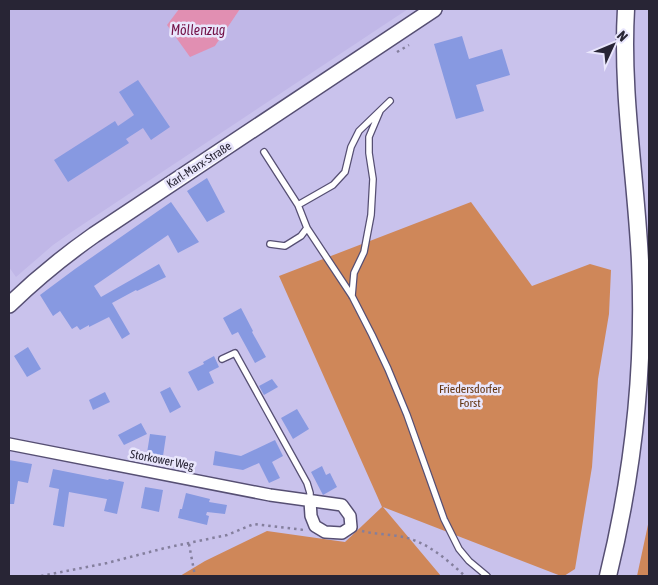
<svg xmlns="http://www.w3.org/2000/svg" width="658" height="585" font-family="'Asap Condensed',sans-serif">
<style>
.built{fill:#c0b7e7}
.forest{fill:#cf8759}
.water{fill:#e18fb2}
.building{fill:#8799e1}
.lines{fill:none;stroke-linecap:round;stroke-linejoin:round}
.service-casing{stroke:#564f73;stroke-width:8}
.minor-casing{stroke:#564f73;stroke-width:14}
.tertiary-casing{stroke:#564f73;stroke-width:18}
.secondary-casing{stroke:#564f73;stroke-width:19}
.path{stroke:#847f9d;stroke-width:2.5;stroke-dasharray:2.5 4;stroke-linecap:butt}
.service{stroke:#fff;stroke-width:5.5}
.minor{stroke:#fff;stroke-width:11}
.tertiary{stroke:#fff;stroke-width:15}
.secondary{stroke:#fff;stroke-width:16}
.labels{text-anchor:middle;dominant-baseline:central;stroke-width:5;stroke-linejoin:round;paint-order:stroke}
.street-label{font-size:12px;fill:#282535;stroke:#e9e6fc}
.park-label{font-size:12px;fill:#62330f;stroke:#e9e6fc}
.water-label{font-size:14px;font-style:italic;fill:#731247;stroke:#e9e6fc}
</style>
<rect width="100%" height="100%" fill="#c9c2ec"/>
<path class="built" d="M9 9H179L168 25 215 46 240 9H408L73 231 53 245 16 277 9 267Z"/>
<path class="forest" d="M471 202 532 286 590 264 611 270 609 314 598 379 592 467 575 569 564 576H561L383 507 441 576H180L205 561 267 531 345 542 382 507 279 276Z
M649 520V576H637Z"/>
<path class="water" d="M179 9H240L215 46 190 57 167 25Z"/>
<path class="building" d="M462 36 469 59 502 49 510 75 476 85 484 111 456 119 434 44Z
M138 80 170 127 151 140 143 128 126 139 129 143 68 182 54 160 115 121 118 126 134 115 119 92Z
M207 178 225 212 207 222 187 191Z
M171 202 199 242 178 253 168 235 94 286 101 297 159 264 166 277 137 291 136 290 112 303 130 334 122 339 109 317 89 327V325L80 330 77 326 72 329 60 311 53 316 40 295 75 269Z
M241 308 253 331 252 332 266 357 255 363 238 332 232 335 223 318Z
M28 347 41 369 27 377 14 356Z
M214 356 219 367 209 372 214 383 198 391 188 372 204 364 203 362Z
M272 379 278 387 264 395 259 386Z
M170 387 181 407 170 413 160 392Z
M105 392 110 402 93 410 89 400Z
M297 409 309 429 293 439 281 418Z
M141 423 147 434 124 445 118 435Z
M150 434 166 436 163 456 147 453Z
M275 440 283 456 272 462 280 478 269 483 259 463 243 470 213 465 215 451 241 456Z
M9 460 32 464 28 483 18 481 14 504H9Z
M322 466 326 475 330 473 337 487 323 495 311 472Z
M53 469 108 480 109 479 124 482 117 514 104 511 107 499 69 492 64 527 53 525 59 489 49 487Z
M145 487 163 490 159 512 141 508Z
M186 493 210 499 209 502 227 505 225 514 207 512 206 515 209 516 207 525 178 518 180 509H182Z"/>
<g class="lines">
<defs>
<path id="service" d="M264 152 298 205 307 228 352 296 372 335 388 369 407 415 444 519 459 549 469 561 487 576
M298 205 333 185 345 172 351 147 359 131 390 101
M270 244 285 246 301 236 307 228
M352 296 354 273 364 252 371 215 373 179 369 153V137L380 111
M222 359 235 353 307 483 310 493V500"/>
<path id="minor" d="M9 444 270 495 342 505 350 516 351 527 342 533 325 532 315 526 311 516 310 501"/>
<path id="tertiary" d="M9 305C36 279 64 256 94 235L434 9"/>
<path id="secondary" d="M608 576C633 474 645 367 640 261 636 177 621 93 626 9"/>
</defs>
<use href="#service" class="service-casing"/>
<use href="#minor" class="minor-casing"/>
<use href="#tertiary" class="tertiary-casing"/>
<use href="#secondary" class="secondary-casing"/>
<path class="path" d="M397 52 409 45
M362 531C373 534 386 534 398 536 425 540 445 558 465 576
M189 544 195 576
M41 576 107 563 165 548 227 535 254 524 304 530"/>
<use href="#service" class="service"/>
<use href="#minor" class="minor"/>
<use href="#tertiary" class="tertiary"/>
<use href="#secondary" class="secondary"/>
</g>
<g class="labels">
<g class="street-label">
<text transform="translate(199 165) rotate(-33)">Karl-Marx-Straße</text>
<text transform="translate(162 460) rotate(11)">Storkower Weg</text>
</g>
<g class="park-label">
<text x="470" y="389">Friedersdorfer<tspan x="470" dy="14">Forst</tspan></text>
</g>
<g class="water-label">
<text x="198" y="30">Möllenzug</text>
</g>
</g>
<rect width="658" height="585" fill="none" stroke="#282535" stroke-width="20"/>
<g transform="translate(613 45) rotate(46)" stroke="#e9e6fc" stroke-width="4" paint-order="stroke">
<path d="M0-4L9 19L0 12L-9 19Z" fill="#282535"/>
<text y="-8" font-size="14" font-weight="bold" text-anchor="middle" fill="#282535">N</text>
</g>
</svg>
